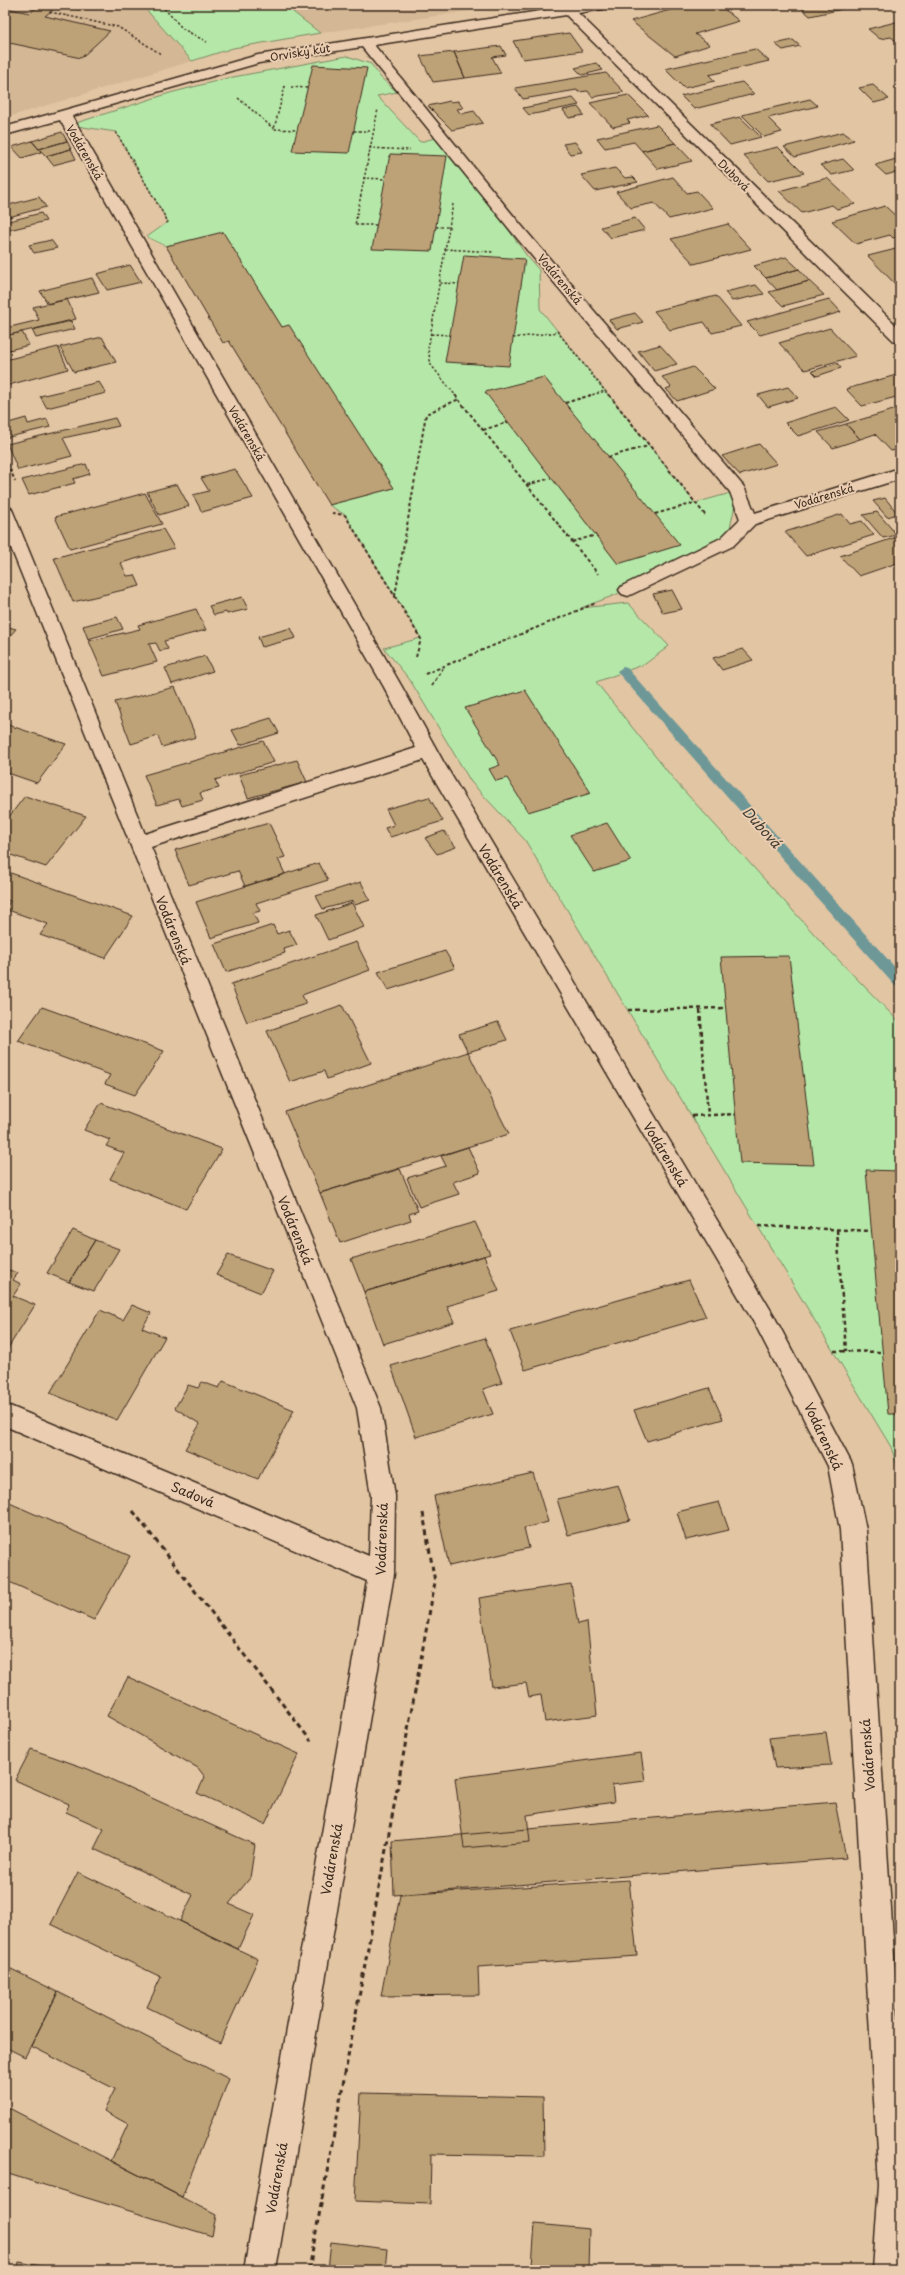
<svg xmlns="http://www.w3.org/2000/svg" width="905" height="2275" font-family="'Playpen Sans',sans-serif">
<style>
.built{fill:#d4b794}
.green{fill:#b5e8a8;stroke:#788963}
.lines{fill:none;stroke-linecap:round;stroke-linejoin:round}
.stream{fill:#6d9897;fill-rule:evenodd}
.building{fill:#bea277;stroke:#3b2a1e}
.minor-casing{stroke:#3b2a1e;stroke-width:3}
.path-far3{stroke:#3b2a1e;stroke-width:1.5;stroke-dasharray:2.5 2;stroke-linecap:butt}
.path-far2{stroke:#3b2a1e;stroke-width:2;stroke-dasharray:3.5 2.5;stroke-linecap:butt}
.path-far1{stroke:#3b2a1e;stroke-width:2.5;stroke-dasharray:4 3;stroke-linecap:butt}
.path{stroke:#3b2a1e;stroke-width:3;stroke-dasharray:5 4;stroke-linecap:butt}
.minor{fill:#ebceb1;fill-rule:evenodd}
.labels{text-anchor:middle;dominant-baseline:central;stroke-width:4;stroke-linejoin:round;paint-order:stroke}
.far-street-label{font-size:11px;fill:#3b2a1e;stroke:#ebceb1}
.street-label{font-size:13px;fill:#3b2a1e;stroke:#ebceb1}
.water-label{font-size:14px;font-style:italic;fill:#433c32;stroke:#ebceb1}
</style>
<rect width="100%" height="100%" fill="#e2c5a3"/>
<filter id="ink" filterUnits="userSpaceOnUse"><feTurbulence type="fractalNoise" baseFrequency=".025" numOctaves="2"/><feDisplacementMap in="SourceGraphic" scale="8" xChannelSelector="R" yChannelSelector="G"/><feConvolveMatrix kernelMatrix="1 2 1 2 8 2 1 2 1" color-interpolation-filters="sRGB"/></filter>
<g filter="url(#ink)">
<path class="built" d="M5 5H142L192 61 5 118Z
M284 5H510L320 33Z"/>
<path class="green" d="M142 5H284L320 33 233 48 192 61Z
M347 56 371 64 381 78 397 92 377 96 420 142 439 137 461 160 526 255 539 270 540 309 695 503 738 491 727 542 615 595 581 608 628 603 669 646 645 664 596 682 675 781 824 945 900 1023V1475L891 1447 525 840 471 782 410 680 384 648 421 638 345 515 329 505 393 488 282 327 223 233 166 246 147 237 168 222 116 132 70 125 170 93 228 78Z"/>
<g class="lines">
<path class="stream" d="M623 667 627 668 900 973V988L895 986 619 674 617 671Z"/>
</g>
<path class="building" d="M39 5H84L79 10 58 5 45 16 110 31 81 58 5 42V8L30 13Z
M688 5H719L739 21 695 34 710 45 675 56 631 21Z
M773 5H787L789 6 775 10 769 6Z
M798 5H850L852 7 810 16Z
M900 21V44L891 37 880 39 868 29Z
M569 33 582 51 523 59 513 41Z
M793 40 800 46 783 50 775 44Z
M501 46 506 55 492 57 501 73 465 78 454 52Z
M755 49 769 61 709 75 715 81 684 88 665 69Z
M454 52 465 78 433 82 420 56Z
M596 63 603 70 582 75 575 68Z
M313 65 367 68 349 153 292 151Z
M606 73 624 92 592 97 588 91 578 92 577 90 523 99 515 88Z
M742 82 754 94 694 109 681 96Z
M873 85 889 99 874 103 859 88Z
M628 95 648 115 627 120 630 123 613 127 590 103Z
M573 98 579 105 529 115 523 108Z
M810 99 818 106 768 118 782 132 764 137 742 115Z
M450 101 451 102 458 101 463 108 457 109 461 114 474 111 483 123 452 130 428 106Z
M578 107 584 115 569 118 563 110Z
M740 117 761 137 730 145 710 124Z
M657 125 675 143 642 151 634 142 605 148 597 138Z
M62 132 67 141 39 149 32 141Z
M843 132 854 140 795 157 784 147Z
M32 141 41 152 22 158 12 147Z
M67 141 71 149 46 156 39 149Z
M575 142 582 152 570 154 563 144Z
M675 143 692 161 658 169 642 151Z
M778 147 804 173 768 181 743 155Z
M71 149 76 159 53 165 46 156Z
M390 154 447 156 432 251 372 249Z
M900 158V171L886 175 875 165Z
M843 159 854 170 832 175 820 165Z
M615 168 625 178 633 177 638 182 595 191 581 175Z
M673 177 687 193 697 191 713 208 669 219 654 203 631 208 616 192Z
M827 178 855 204 837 209 832 205 802 213 779 191Z
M39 197 46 207 5 218V206Z
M885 206 900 220V236L893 238 890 235 856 244 832 221Z
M41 213 46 221 5 231V222Z
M635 218 645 230 611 238 601 227Z
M728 224 751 249 694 264 671 239Z
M223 232 282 327 289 325 394 488 329 505 229 341 223 343 166 246Z
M51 240 57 248 34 253 29 245Z
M900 248V286L898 287 868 256Z
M464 255 525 259 509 366 445 362Z
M786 257 799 269 766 278 754 266Z
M130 265 141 282 107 290 97 274Z
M799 269 809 281 777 290 766 278Z
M92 278 99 292 48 304 40 291Z
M809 281 824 295 783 306 769 292Z
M756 285 764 294 732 301 725 292Z
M716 296 741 326 712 333 704 322 670 330 654 311Z
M67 299 76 319 5 336V326L6 328 39 320 33 307Z
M829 299 841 312 760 335 747 322Z
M635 313 643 322 617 329 609 320Z
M71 321 75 329 36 338 32 330Z
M830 328 856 356 805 370 779 343Z
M22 332 29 345 5 351V336Z
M102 337 116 362 74 372 60 347Z
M660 345 677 364 654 371 638 351Z
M58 347 68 369 5 386V360Z
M837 363 841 368 817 376 812 371Z
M693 367 715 389 677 401 666 389 671 387 662 377Z
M900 374V396L862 406 846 389Z
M544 377 565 403 680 545 618 564 485 392Z
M99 382 106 393 47 408 40 396Z
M788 387 798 398 768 407 758 395Z
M836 407 849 420 798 436 785 423Z
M900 408V449L891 451 875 434 860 439 846 424Z
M26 418 28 424 47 419 50 427 5 438V424Z
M115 418 119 426 63 438 72 456 18 470 7 444Z
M846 424 860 439 833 448 818 432Z
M759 444 777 464 740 475 722 456Z
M86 464 90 474 73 479 75 483 29 495 22 480Z
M235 469 253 498 202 512 193 495 209 491 201 478Z
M177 484 189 506 159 515 147 492Z
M145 493 162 524 70 549 55 517Z
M885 498 898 514 887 517 873 501Z
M877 512 897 535 883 538 863 515Z
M842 514 850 524 862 521 874 535 806 556 785 532Z
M163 529 174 548 121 563 127 576 135 575 140 586 73 602 54 558Z
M900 536V562L859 576 840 556Z
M672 590 682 609 663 613 653 594Z
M242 597 248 609 227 614 226 612 214 615 209 606Z
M196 609 206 630 164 641 168 649 160 651 156 643 149 644 157 662 104 676 89 641 140 629 138 625Z
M117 617 123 629 88 639 83 626Z
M5 626 16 629 5 641Z
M291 628 296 638 262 647 258 637Z
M743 649 753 660 722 670 713 658Z
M205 656 213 671 172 684 165 668Z
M175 687 196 737 162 747 158 736 131 744 115 702Z
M525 690 591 793 528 812 507 778 496 781 489 769 500 765 465 708Z
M271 718 279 733 240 745 232 730Z
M5 724 66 744 37 783 5 772Z
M263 741 274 762 215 780 219 788 200 793 203 800 182 806 179 799 157 805 144 775Z
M297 760 307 782 248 798 239 775Z
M25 796 86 816 46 867 5 853V822Z
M429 797 443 821 390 837 385 828 394 825 386 809Z
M269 823 285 857 278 859 285 874 245 886 238 871 189 885 175 850Z
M607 823 631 861 594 872 570 835Z
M444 831 456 847 437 854 425 838Z
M319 863 328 880 256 903 260 911 253 913 258 923 211 938 196 902Z
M5 871 133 916 105 958 40 935 48 924 5 909 10 901 5 900Z
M361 882 370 900 355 905 353 901 323 909 316 896Z
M352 903 364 927 328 940 316 915Z
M273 925 277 934 289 930 297 945 284 949 285 953 226 972 214 944Z
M356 942 370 970 302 995 306 1004 247 1022 231 984Z
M445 951 455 968 388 990 378 972Z
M789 956 814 1165 740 1163 721 957Z
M342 1005 371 1063 327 1079 324 1071 290 1082 267 1031Z
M42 1007 164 1051 135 1095 105 1084 110 1075 18 1041Z
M498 1022 507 1040 468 1052 459 1034Z
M468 1052 509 1134 320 1193 285 1112Z
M101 1103 222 1149 186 1209 110 1179 124 1153 106 1146 110 1140 84 1130Z
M468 1147 480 1173 453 1182 459 1194 419 1207 407 1178 446 1166 441 1156Z
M400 1169 418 1211 409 1214 411 1220 340 1243 320 1193Z
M866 1170 900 1171V1414H888Z
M475 1222 490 1254 364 1292 351 1259Z
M73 1230 95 1240 69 1282 47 1273Z
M95 1240 119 1249 94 1291 69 1282Z
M228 1255 273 1271 261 1293 216 1275Z
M484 1256 499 1291 447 1306 454 1322 383 1344 364 1292Z
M9 1270 18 1273 13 1280 21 1284 13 1296 35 1305 5 1353V1276Z
M689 1280 706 1317 525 1370 510 1331Z
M132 1305 151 1313 142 1328 165 1337 117 1420 50 1393 100 1310 123 1320Z
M485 1338 502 1383 483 1389 493 1414 416 1437 391 1366Z
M223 1381 294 1410 258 1479 185 1449 200 1424 175 1408 188 1385 198 1388 202 1382 219 1388Z
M709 1388 723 1419 647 1441 634 1410Z
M533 1473 548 1522 524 1528 529 1548 449 1566 434 1496Z
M618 1485 630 1520 568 1535 557 1499Z
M5 1501 130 1556 94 1620 5 1580Z
M719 1502 729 1530 686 1540 677 1512Z
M571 1584 578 1624 587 1622 597 1715 545 1722 541 1695 529 1697 526 1683 492 1687 479 1598Z
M128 1677 299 1754 265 1824 197 1793 205 1777 198 1768 107 1716Z
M826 1732 831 1765 775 1768 769 1738Z
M31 1749 88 1769 255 1845 250 1878 229 1904 254 1915 238 1949 180 1921 193 1895 94 1849 104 1829 66 1812 69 1804 15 1780Z
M641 1753 645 1781 612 1785 614 1802 527 1815 530 1842 464 1848 455 1778Z
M835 1802 846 1858 394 1895 392 1841Z
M78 1872 258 1959 220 2043 147 2007 161 1977 51 1924Z
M629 1880 637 1956 478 1967 479 1995 381 1996 400 1895Z
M5 1966 58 1992 25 2057 5 2047Z
M58 1992 229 2079 182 2197 111 2161 128 2124 104 2111 115 2089 31 2046Z
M361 2093 543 2097 544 2156 431 2154 430 2204 355 2201Z
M5 2106 216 2215 212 2236 5 2173Z
M535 2224 589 2229 588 2270 532 2266Z
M331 2242 387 2249 385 2270H328Z
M19 2262 65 2270H17Z"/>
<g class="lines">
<defs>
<path id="minor" d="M557 5H609L603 9 578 13 900 329V343L894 341 566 15 374 45 521 225 744 487 755 513 900 468V479L755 524 733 546 628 596 622 594 619 590 622 586 721 538 740 519 730 492 511 231 362 47 259 63 72 116 402 687 444 763 773 1314 852 1464 866 1530 900 2046V2270H873L879 2184 840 1530 828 1466 757 1328 423 760 151 847 381 1408 395 1496 394 1574 276 2270H244L367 1581 5 1426V1404L369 1556 371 1496 357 1408 5 533V507L11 508 13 512 145 834 416 748 384 687 60 120 5 135V127L258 55 559 8Z"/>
</defs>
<use href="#minor" class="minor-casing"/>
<path class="path-far3" d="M161 5 183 29 207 42
M50 12 118 27 161 54
M285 86 274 129 297 130
M291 87 308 88
M238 98 274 129
M354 131H372
M116 132 168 222 165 224
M369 148 410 150
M363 178 385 179
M453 204 428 349 431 365 456 396
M376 225H355L378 109
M436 227H449
M445 249 493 252
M440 283 459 284
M557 331 609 396
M431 334 450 335
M513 338 558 332
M588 396 605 391"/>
<path class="path-far2" d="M455 395 598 574
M609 395 706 516
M565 403 591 395
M483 430 508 422
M608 457 648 446
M5 458 15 481
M527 485 551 478
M332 513 345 515 421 639 416 657
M655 514 695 503
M572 542 596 535
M395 596 426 414 459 399
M425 674 596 603
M432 686 444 666"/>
<path class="path-far1" d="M628 1010 726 1008
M700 1010 708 1115
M692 1116 736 1114
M759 1226 872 1231
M837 1230 846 1351
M834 1351 882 1352"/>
<path class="path" d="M133 1511 311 1741
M309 2270 435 1582 423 1513"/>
<use href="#minor" class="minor"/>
</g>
</g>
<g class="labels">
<g class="far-street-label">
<text transform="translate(300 52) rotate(-9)">Orviský kút</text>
<text transform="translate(85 152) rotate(60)">Vodárenská</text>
<text transform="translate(734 175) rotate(45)">Dubová</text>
<text transform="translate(560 279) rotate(50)">Vodárenská</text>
<text transform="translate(247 433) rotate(60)">Vodárenská</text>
<text transform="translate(824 496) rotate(-17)">Vodárenská</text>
</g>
<g class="street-label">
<text transform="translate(501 876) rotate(59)">Vodárenská</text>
<text transform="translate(174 930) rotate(68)">Vodárenská</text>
<text transform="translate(666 1154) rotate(59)">Vodárenská</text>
<text transform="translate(296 1230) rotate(68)">Vodárenská</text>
<text transform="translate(824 1436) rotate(65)">Vodárenská</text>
<text transform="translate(193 1494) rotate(23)">Sadová</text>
<text transform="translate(381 1539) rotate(-88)">Vodárenská</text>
<text transform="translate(867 1755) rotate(-94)">Vodárenská</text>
<text transform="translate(331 1859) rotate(-80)">Vodárenská</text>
<text transform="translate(276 2178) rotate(-80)">Vodárenská</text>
</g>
<g class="water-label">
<text transform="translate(762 827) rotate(48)">Dubová</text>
</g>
</g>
<rect width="905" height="2275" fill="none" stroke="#ebceb1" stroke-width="20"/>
<rect x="10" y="10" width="885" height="2255" fill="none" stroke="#3b2a1e" stroke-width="1.5" filter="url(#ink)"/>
</svg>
